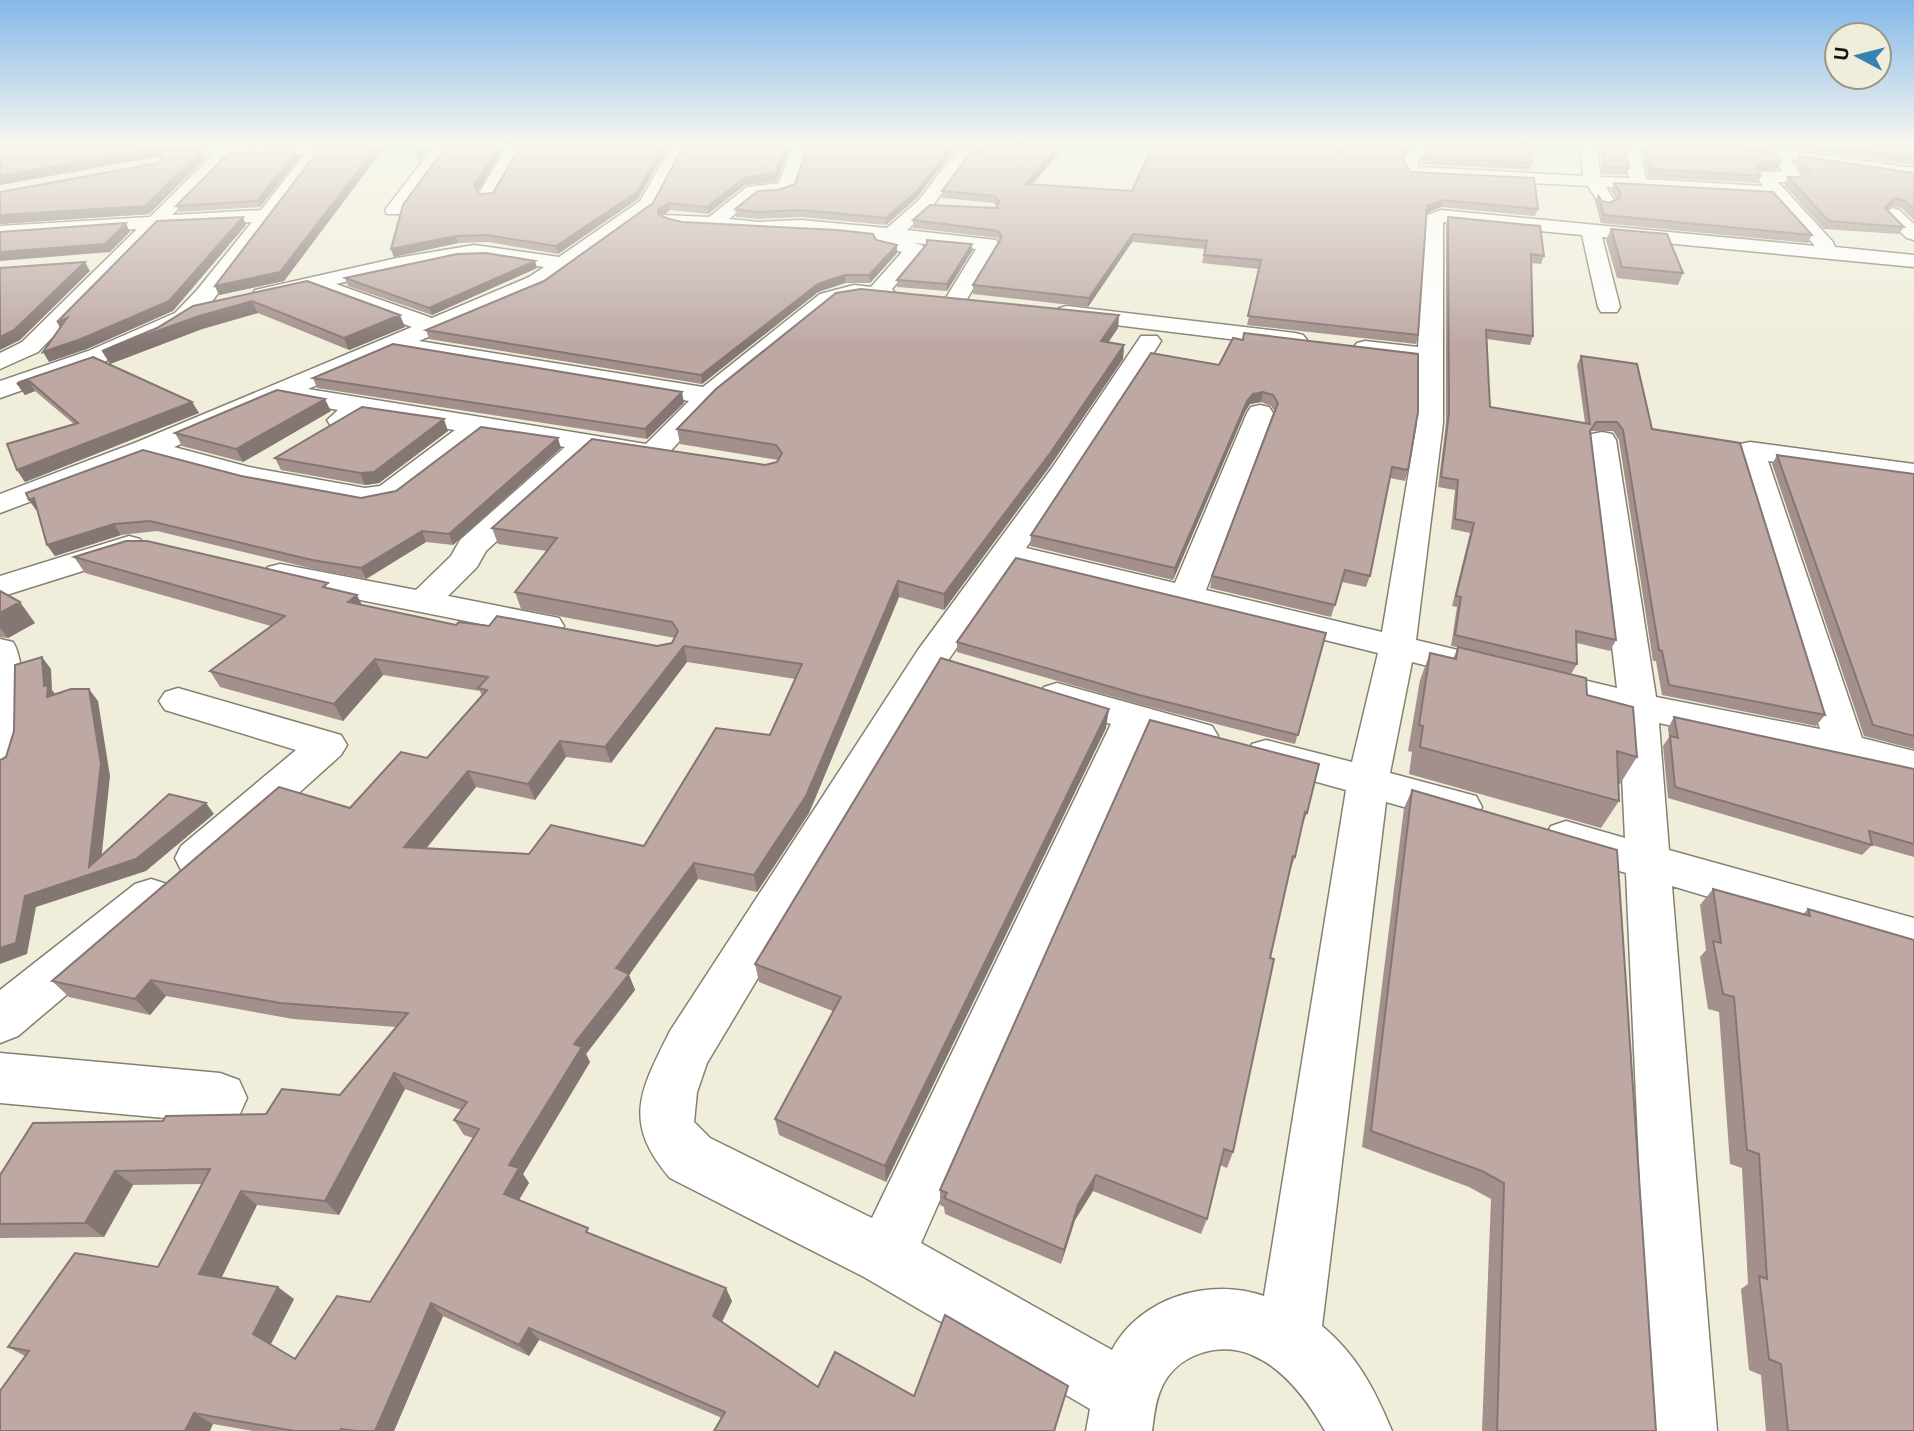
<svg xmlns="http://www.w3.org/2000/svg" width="1914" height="1431" font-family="'Public Sans',sans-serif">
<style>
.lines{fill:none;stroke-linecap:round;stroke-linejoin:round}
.minor-casing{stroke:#848170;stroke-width:3}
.minor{fill:#fff;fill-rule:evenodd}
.wall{fill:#a3908d;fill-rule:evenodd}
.shaded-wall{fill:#847673}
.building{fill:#bda8a4;stroke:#847673;stroke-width:2;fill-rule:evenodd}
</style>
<rect width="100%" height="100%" fill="#f0edda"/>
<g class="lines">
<defs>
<path id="minor" d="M60 145H316L324 150 213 300 191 323 106 361 0 398V381L88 351 175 313 197 290 252 222 160 227 38 352 0 369V353L22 342 137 229 0 238V226L150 217 212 156 68 150ZM304 155 261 210 172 215 230 156Z
M435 145H451L401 214H387L385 210Z
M507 145H523L493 199H481L478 195Z
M672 145H688L653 208 545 287 419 341 703 387 820 294 854 285 871 287 902 252 877 245 876 239C850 237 824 232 799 232 754 232 707 234 663 223L661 219 663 215 709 217 747 187 779 183 792 145H808L793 190 778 195 758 196 729 219 759 222 801 220 887 228 919 200 958 149 980 145H1015L1007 150 969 156 931 208 907 230 996 240 999 244 963 306H947L944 301 976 249 914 243 922 245 925 249 892 289 896 294 893 299H855L836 304 717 401 663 459 653 461 593 452 486 551 477 567 448 596 559 618 564 626 559 634 547 637 280 584 268 581 264 574 268 567 280 564 416 590 451 556 460 540 565 447 483 434 399 499 365 506 247 484 149 457 0 513V494L137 442 412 327 312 290 263 302 255 300 252 295 255 290 397 258 474 245 559 257 640 201ZM474 257 544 267 529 277 432 318 336 284 397 270ZM397 350 406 353 689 401 646 444 308 389ZM283 400 338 410 327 420 331 426 340 428 349 426 366 416 455 430 380 486 365 488 249 467 174 447Z
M1414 145H1430L1417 163 1420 167 1583 176 1580 145H1596L1601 177 1629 178 1623 145H1639L1646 179 1763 186 1756 176 1759 172 1782 171 1774 157 1716 150 1708 145H1752L1914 168V178L1790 159 1803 177 1794 182H1778L1833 242 1835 247 1914 255V267L1602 237 1620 307 1617 312H1601L1598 307 1582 235 1443 222V423L1416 640 1617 688 1588 440 1592 434 1602 432 1612 434 1616 440 1656 697 1820 729 1736 450 1740 444 1750 442 1914 464V482L1768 461 1862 738 1914 751V779L1659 723 1669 850 1914 918V958L1672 886 1717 1431H1651L1626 873 1551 850 1544 838 1551 826 1566 821 1625 838 1619 714 1412 662 1390 773 1476 796 1482 807 1476 818 1461 823 1386 802 1322 1326C1357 1355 1375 1390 1392 1431H1325C1308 1401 1285 1369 1252 1355 1219 1340 1175 1355 1161 1389 1155 1402 1154 1417 1152 1431H1086L1090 1409 864 1277 670 1178C622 1122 640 1091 670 1031L918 650 1052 468 1141 336H1157L1161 341 1078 472 1026 548 1175 583 1247 413 1251 407 1260 405 1269 407 1273 413 1206 590 1382 632 1417 423 1418 362 1365 355 1357 353 1353 348 1357 343 1365 341 1418 347 1425 219 1427 215 1441 210 1815 246 1771 197 1606 187 1616 203 1607 208 1601 207 1588 186 1409 176 1401 163ZM1014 564 1378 653 1352 762 1266 740 1252 744 1246 754 1252 764 1346 790 1264 1296C1210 1277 1140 1297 1112 1350L921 1243 1145 734 1198 750 1212 746 1218 736 1212 726 1057 683 1044 687 1038 696 1044 705 1111 724 872 1218 710 1138 694 1122 697 1092 707 1063 947 662Z
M1892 208 1899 210 1914 224V240L1907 238 1885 218 1883 214Z
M1067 306 1295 333 1303 335 1307 340 1303 345 1295 347 1059 318 1056 313 1059 308Z
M129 536 140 539 145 546 140 553 0 597V576Z
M0 639 13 642C27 663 27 746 14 768L0 772Z
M178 688 341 735 347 745 341 755 213 870 197 875 181 870 175 858 181 846 296 750 165 710 159 701 165 692Z
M151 879 167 884 174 897 167 910 18 1036 0 1043V990L135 884Z
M0 1053 220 1073 239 1080 247 1098 239 1116 220 1123 0 1103Z"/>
</defs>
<use href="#minor" class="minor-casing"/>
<use href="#minor" class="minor"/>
</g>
<path class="wall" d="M0 145 202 151 206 158 149 214 0 224V192L158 163 160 159 156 157 0 185Z
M239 145H386L284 281 219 295 215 286 321 147V146Z
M506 145 477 192 479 194 493 193 521 145H669L638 199 558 254 488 242 458 243 394 257 391 249Z
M684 145 777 181 745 185 708 214 670 210 662 216 666 218 682 222 876 240 897 253 870 283H845L818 292 702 384 429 339 426 330 544 281 653 203Z
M808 145H970L956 147 917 198 886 225 801 217 759 219 736 217 735 209 795 184Z
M1010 145H1066L1032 184 1132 191 1153 145H1333L1332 146 1341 152 1349 149 1351 145H1411L1402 159 1411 172 1538 209 1535 216 1441 207 1426 213 1418 335 1416 344 1247 325 1259 269 1202 263 1205 249 1132 242 1088 307 973 294V285L999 241 998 238 913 228V220L997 208 994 203 942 198V191Z
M1599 145H1624L1629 168 1626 175 1603 174Z
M1641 145H1716L1778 169 1758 170 1761 176 1758 183 1648 177Z
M1767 145H1914V165Z
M1799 156 1914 173V220L1901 208 1891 206 1887 209 1904 227 1899 234 1824 229 1784 185 1788 177H1799L1803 174 1796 163Z
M299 158 260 207 179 212 176 206Z
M1423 158 1532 163 1529 170 1421 164Z
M1614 183 1812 235 1808 243 1601 223 1595 202 1598 195 1602 201 1609 203 1617 200 1611 190Z
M1448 217 1544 256 1541 264 1531 263 1533 336 1530 345 1487 339 1490 407 1585 423 1577 365 1581 356 1652 429 1825 715 1816 726 1662 695 1656 661H1653L1619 440 1613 431H1591L1590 433 1616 640 1610 651 1577 643V664L1571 674 1637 757 1620 784 1618 783 1619 801 1601 828 1409 774 1412 752 1408 751 1420 680 1430 653 1453 659 1458 647 1451 646 1457 607 1452 606 1470 533 1451 529 1455 490 1438 487 1446 423V225Z
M1611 229 1683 273 1678 285 1617 278 1606 240Z
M972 244V251L947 291 897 287V280Z
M537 268 432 315 348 286 345 278Z
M307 281 405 327 349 350 258 313 202 329 110 364 102 351Z
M1119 315 1118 328 1108 342 1124 345 1123 359 1050 466 944 610 899 597 809 813 757 892 698 879 629 975 635 990 586 1054 590 1062 523 1174 529 1183 519 1200 732 1301 722 1322 818 1387 914 1396 1068 1386 1055 1431H714L722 1418 539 1340 529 1356 443 1316 394 1431H253L213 1424 25 1356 8 1347 158 1267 202 1184 133 1185 104 1237 0 1238V1175L163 1121 266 1114 340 1095 396 1027 293 1019 166 996 150 1015 69 997 52 981 350 808 427 758 482 696 480 691 383 675 343 721 220 687 210 671 271 626 85 573 74 557 331 588 362 605 456 625 489 626 657 646 672 643 675 638 521 609 515 592 547 551 498 544 492 528 765 465 777 462 778 460 680 444 677 429ZM687 662 795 679 770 735 644 846 529 854 426 849 476 787 535 800 566 757 611 763ZM405 1089 461 1110 454 1120 464 1135 473 1138 370 1302 295 1359 270 1344 294 1299 221 1278 257 1205 339 1215Z
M93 357 192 402 199 413 25 482 17 470 74 424 35 391 25 395 17 384Z
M1219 365 1408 470 1405 481 1390 478 1370 576 1366 587 1342 582 1331 617 1210 588 1212 576 1275 412 1271 406 1261 402 1250 404 1245 412 1173 580 1030 546 1031 535Z
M313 378 684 403 647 439 317 388Z
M331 411 243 462 182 446 175 433Z
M448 431 379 483 365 485 281 470 275 458Z
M561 448 453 545 426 542 366 579 318 570 157 531 121 535 55 556 47 545 37 510 29 500 241 476 361 498 396 491Z
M1777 455 1914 474V749L1864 736 1772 464Z
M0 591 35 623 8 638 0 637Z
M1326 633 1295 744 1138 704 957 652V642Z
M1674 717 1914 769V857L1872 845 1862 855 1668 798 1663 746 1669 737 1668 728Z
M1150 720 1307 813 1300 831 1295 857 1288 876 1270 958 1233 1152 1227 1168 1220 1165 1207 1219 1201 1234 1093 1191 1075 1220 1061 1264 945 1214 944 1207 940 1205V1190Z
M1106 728 886 1182 779 1135 775 1119 833 1011 759 982 755 964Z
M1412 790 1656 1431H1482L1491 1199 1469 1187 1362 1147 1404 808Z
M1713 889 1803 914 1808 909 1914 1431H1766L1761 1375 1749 1370 1741 1289 1748 1284 1742 1168 1730 1164 1719 1012 1708 1009 1700 957 1706 950 1700 905Z"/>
<path class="shaded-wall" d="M378 145H386L284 281 219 295 215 286Z
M425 145H433L419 161 417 155Z
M500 145H506L476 194 474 186Z
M664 145H669L638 199 558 254 556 246Z
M787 145H790L777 181 745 185 708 214 707 207Z
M953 145H970L956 147 917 198 886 225V218Z
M1060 145H1066L1026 191V184Z
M1409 145H1411L1399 164 1401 157Z
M153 149 156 157 0 185V176Z
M202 151 206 158 149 214 0 224V215Z
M296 152 299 158 260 207 257 201Z
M1781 162 1778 169 1757 170 1753 176 1760 163Z
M1895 198 1891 206 1881 215 1885 208Z
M1443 200 1441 207 1425 214 1427 206Z
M669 203 670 210 660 217V221L658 209Z
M243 217 246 225 173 311 87 349 49 362 43 352Z
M126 223 130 232 110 252 0 261V252Z
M1133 234 1132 242 1088 307 1089 298Z
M456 236 458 243 394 257 391 249Z
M972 244V251L947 291V284Z
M897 245V253L870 283 869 275Z
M535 261 537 268 432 315 429 308Z
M85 262 90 271 20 340 0 350V337Z
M845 275V283L818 292 702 384 701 375 818 284Z
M252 301 258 313 202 329 110 364 102 351 196 317Z
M400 315 405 327 349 350 344 338Z
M1119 315 1118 328 1100 355 1101 341Z
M67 318 62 332 57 322Z
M1124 345 1123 359 1050 466 944 610V594Z
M28 380 35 391 25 395 17 384Z
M682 392 684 403 647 439 645 429Z
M1263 392 1261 402 1250 404 1245 412 1173 580 1175 568 1247 401 1253 394Z
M325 399 331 411 243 462 236 449Z
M192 402 199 413 25 482 17 470Z
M444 419 448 431 379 483 365 485 360 473Z
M558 438 561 448 453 545 449 534Z
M34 498 41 508 36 510 29 500Z
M114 524 121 535 55 556 47 545Z
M422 531 426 542 366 579 361 568Z
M898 581 899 597 809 813 757 892 754 875Z
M357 595 365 611 348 602Z
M20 602 35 623 8 638 0 628V613Z
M684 646 687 662 611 763 605 747Z
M42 657 51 669 52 690 57 696 47 697 44 686Z
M375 659 383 675 343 721 334 704Z
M89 689 98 701 110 776 100 871 206 803 214 814 146 871 36 907 27 954 0 964V948L25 896 89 867Z
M1109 709 1106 728 886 1182 885 1166Z
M560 741 566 757 535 800 528 784Z
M468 771 476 787 413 864 404 847Z
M694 863 698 879 629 975 635 990 586 1054 590 1062 523 1174 529 1183 514 1208 504 1194 509 1165 616 968Z
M151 980 166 996 150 1015 135 999Z
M394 1073 405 1089 339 1215 325 1201Z
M115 1171 133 1185 104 1237 85 1223Z
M1096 1175 1093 1191 1075 1220 1061 1264 1064 1250 1078 1205Z
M241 1191 257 1205 217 1287 199 1274Z
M278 1287 294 1299 270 1346 253 1334Z
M726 1288 732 1301 719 1328 713 1316Z
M431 1303 443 1316 394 1431H375Z
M529 1328 539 1340 529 1356 519 1345Z
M194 1413 213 1424 210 1431H185Z"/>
<path class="building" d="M0 145H63L202 151 145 206 0 215V192L158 163 162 156 153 149 0 176Z
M321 145H378L280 272 215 286 321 147Z
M420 145H425L417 155Z
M447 145H500L474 186 479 194 493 193 521 145H664L637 192 556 246 486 235 456 236 391 249 403 205Z
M684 145H787L776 173 744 178 707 207 669 203 658 209V214L666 218 682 222 837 230 873 234 876 240 897 245 869 275H845L818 284 701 375 426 330 544 281 653 203Z
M808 145H953L917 191 886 218 801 210 758 212 735 209 758 191 778 190 795 184Z
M1010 145H1060L1026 184 1132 191 1153 145H1330L1341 152 1349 149 1351 145H1409L1401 157 1411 172 1534 178 1538 209 1443 200 1427 206 1418 335 1248 316 1261 260 1204 255 1207 241 1133 234 1089 298 973 285 1002 237 998 231 913 220 930 205 997 208 999 201 994 196 942 191 971 152Z
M1431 145H1529L1532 163 1423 158Z
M1602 145H1624L1629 168 1606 167Z
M1645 145H1716L1776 153 1781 162 1760 163 1757 169 1761 176 1651 169Z
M1818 145H1914V158Z
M296 152 257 201 176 206 229 153Z
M1799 156 1914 173V209L1905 201 1895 198 1885 208 1904 227 1829 221 1788 177H1799L1809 171Z
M1614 183 1773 192 1812 235 1604 215 1598 195 1602 201 1609 203 1620 198 1621 194Z
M243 217 169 301 81 339 43 352 67 318 57 322 157 221Z
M1448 217 1540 226 1544 256 1531 254 1533 336 1486 330 1490 407 1590 424 1581 356 1637 364 1652 429 1740 443 1825 715 1669 685 1662 651 1659 650 1623 430 1617 422H1596L1590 431 1616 640 1576 631 1577 664 1455 635 1461 597 1456 596 1474 523 1455 519 1458 480 1441 477 1449 413Z
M126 223 105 244 0 252V232Z
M1611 229 1667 234 1683 273 1622 267Z
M927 240 972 244 947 284 897 280 927 244Z
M486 253 535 261 429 308 345 278 457 254Z
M85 262 14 330 0 337V268Z
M307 281 400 315 344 338 252 301 196 317 102 351 157 328 193 306Z
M861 289 1119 315 1101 341 1124 345 1051 452 944 594 898 581 806 796 754 875 694 863 616 968 629 974 574 1044 582 1047 509 1165 519 1168 504 1194 588 1228 586 1232 726 1288 713 1316 818 1387 835 1352 914 1396 945 1315 1068 1386 1054 1431H714L725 1412 529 1328 519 1345 431 1303 375 1431H356L341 1429 340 1431H294L194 1413 185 1431H0V1391L29 1351 8 1347 75 1253 158 1267 210 1169 115 1171 85 1223 0 1224V1175L33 1123 163 1121 166 1116 266 1114 282 1089 340 1095 408 1013 280 1003 151 980 135 999 52 981 279 787 350 808 401 752 427 758 487 690 478 688 488 677 375 659 334 704 210 671 285 616 74 557 126 541H147L328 583 323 587 357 595 348 602 456 625 459 622 489 626 497 616 657 646 672 643 678 631 672 622 515 592 557 538 492 528 592 439 765 465 777 462 782 453 776 445 677 429 716 389 836 293ZM684 646 802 664 770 735 716 728 644 846 551 825 529 854 404 847 468 771 528 784 560 741 605 747ZM394 1073 467 1102 454 1120 479 1129 370 1302 337 1296 295 1359 253 1334 278 1287 199 1274 241 1191 325 1201Z
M1244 333 1418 354V412L1408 470 1392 467 1370 576 1345 570 1335 605 1212 576 1278 403 1273 395 1263 392 1253 394 1247 401 1175 568 1031 535 1151 353 1219 365 1233 338 1243 340Z
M393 344 682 392 645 429 313 378Z
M93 357 192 402 17 470 7 444 78 423 28 380 17 384 19 382Z
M277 390 325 399 236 449 175 433Z
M362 407 444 419 374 472 360 473 275 458Z
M481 427 558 438 449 534 422 531 361 568 312 560 150 521 114 524 47 545 34 498 29 500 26 493 143 450 241 476 361 498 396 491Z
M1777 455 1914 474V736L1873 725Z
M1016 558 1326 633 1298 735 1139 695 957 642Z
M0 591 20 602 0 613Z
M1458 647 1586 678 1587 695 1633 707 1637 757 1617 751 1619 801 1420 747 1423 726 1419 725 1430 653 1456 659Z
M42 657 44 686 48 685 47 697 71 689H89L101 764 89 867 169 794 206 803 136 859 25 896 16 943 0 948V760L6 757 14 731 15 665Z
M941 658 1109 709 885 1166 775 1119 841 997 755 964Z
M1674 717 1914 769V844L1869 831 1872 845 1675 787 1670 736 1678 738Z
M1150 720 1319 764 1307 813 1305 812 1295 857 1293 856 1270 958 1274 959 1233 1152 1224 1149 1207 1219 1096 1175 1078 1205 1064 1250 944 1198 947 1193 940 1190Z
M1412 790 1617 850 1656 1431H1497L1504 1183 1482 1171 1371 1131Z
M1713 889 1810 916 1808 909 1914 940V1431H1788L1781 1364 1769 1359 1759 1276 1767 1279 1759 1154 1747 1150 1734 997 1723 994 1713 941 1721 943Z"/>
<linearGradient id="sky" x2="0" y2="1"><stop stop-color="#85b8e9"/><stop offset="0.42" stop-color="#f8f7ee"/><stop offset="1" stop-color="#f8f7ee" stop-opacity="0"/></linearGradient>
<rect width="1914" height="345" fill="url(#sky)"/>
<g transform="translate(1858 56) rotate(277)"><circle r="33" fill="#f0edda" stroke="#999789" stroke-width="2"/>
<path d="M0-5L12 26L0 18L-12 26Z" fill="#3582b4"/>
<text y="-10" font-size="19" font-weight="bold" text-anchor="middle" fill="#17160f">U</text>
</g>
</svg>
